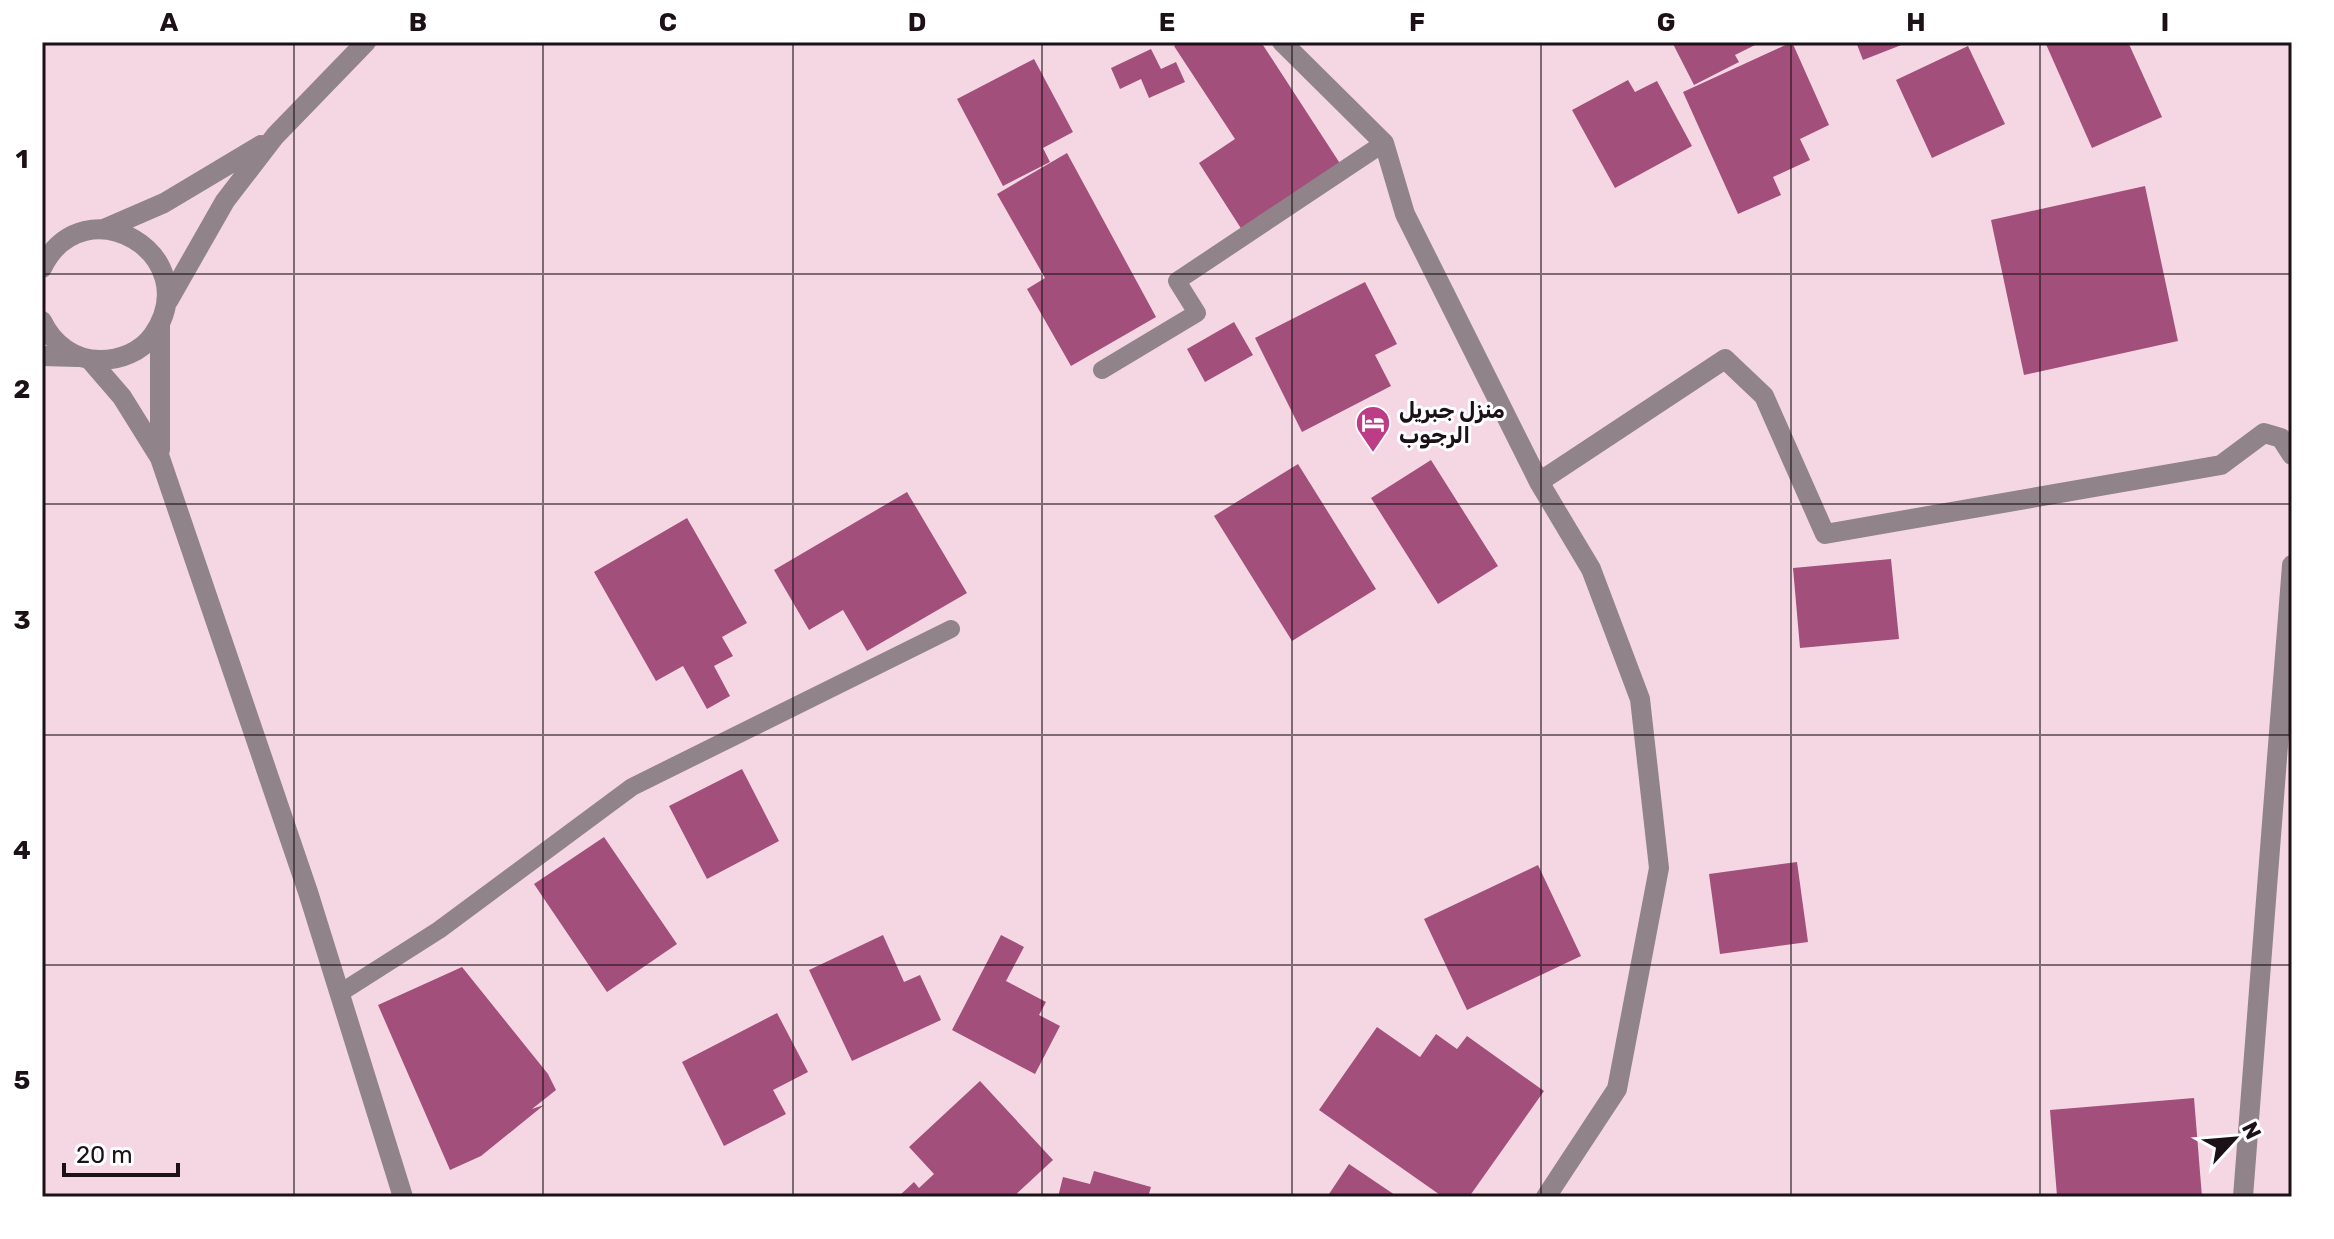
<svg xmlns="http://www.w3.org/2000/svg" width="2334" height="1239" font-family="Rubik,Vazirmatn,sans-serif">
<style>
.building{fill:#a24f7b}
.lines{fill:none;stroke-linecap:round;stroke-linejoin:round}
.service{stroke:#908389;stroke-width:18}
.minor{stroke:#908389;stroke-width:20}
.tertiary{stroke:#908389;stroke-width:20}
.grid{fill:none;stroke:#1b1116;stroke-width:2;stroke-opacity:0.55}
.labels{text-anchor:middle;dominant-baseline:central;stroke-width:6;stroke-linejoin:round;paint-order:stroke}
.poi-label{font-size:22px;font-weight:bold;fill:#1b1116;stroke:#fff;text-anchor:start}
.neatline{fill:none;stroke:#1b1116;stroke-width:3}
.grid-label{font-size:26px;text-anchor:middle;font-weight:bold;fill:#1b1116}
</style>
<rect width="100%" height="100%" fill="#f5d7e4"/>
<path class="building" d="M1180 42H1261L1341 165 1242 230 1199 163 1235 139 1174 46Z
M1672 42H1761L1735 55 1739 62 1694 85Z
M1792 42 1829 125 1800 139 1810 160 1773 177 1781 195 1738 214 1683 92Z
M1856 42H1909L1863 60Z
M2045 42H2128L2162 117 2092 148Z
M1968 46 2005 124 1932 158 1896 80Z
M1151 49 1161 69 1176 62 1185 82 1149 98 1141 79 1120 89 1111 68Z
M1034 59 1073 132 1043 148 1050 162 1003 186 957 99Z
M1628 80 1635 92 1657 81 1692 146 1615 188 1572 110Z
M1067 153 1156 317 1071 366 1027 289 1045 278 997 194Z
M2145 186 2178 341 2024 375 1991 220Z
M1365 282 1397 344 1375 355 1391 386 1302 432 1255 338Z
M1234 322 1253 355 1205 382 1187 349Z
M1431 460 1498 566 1438 604 1371 498Z
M1298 464 1376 589 1292 641 1214 516Z
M907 492 967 593 867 651 843 610 809 630 774 570Z
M687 518 747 623 722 637 733 656 714 666 730 696 707 709 683 666 656 681 594 572Z
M1891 559 1899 639 1800 648 1793 568Z
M742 769 779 841 707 879 669 806Z
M604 837 677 944 607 992 534 884Z
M1797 862 1808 942 1720 954 1709 874Z
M1538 865 1581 956 1467 1010 1424 919Z
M883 935 904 982 920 975 941 1020 852 1061 809 970Z
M1001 935 1024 947 1006 981 1046 1002 1039 1015 1060 1026 1035 1074 952 1030Z
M462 967 548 1074 556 1090 532 1109 544 1105 481 1156 450 1170 378 1005Z
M777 1013 808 1072 773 1090 786 1114 724 1146 682 1062Z
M1377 1027 1420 1057 1436 1034 1457 1049 1467 1036 1544 1091 1469 1197H1443L1319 1110Z
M980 1081 1053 1160 1013 1197H898L914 1182 919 1188 934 1174 909 1147Z
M2194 1098 2202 1197 2057 1196 2050 1110Z
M1349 1164 1398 1197H1327Z
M1094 1171 1151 1187 1148 1197H1058L1063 1177 1090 1184Z"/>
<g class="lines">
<path class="service" d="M1102 370 1197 313 1177 281 1384 143
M340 993 439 930 632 787 951 629"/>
<path class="minor" d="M1282 42 1384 143 1405 214 1539 482 1591 569 1640 699 1659 868 1617 1089 1546 1197
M1539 482 1725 359 1764 396 1825 534 2221 465 2264 433 2281 438 2292 455
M2243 1197 2292 565"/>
<path class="tertiary" d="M104 229 164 203 261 145
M42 268C84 182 208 255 153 335 141 352 120 360 100 360 74 360 53 344 42 321
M168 301 225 201 275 136 366 42
M42 356 78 357
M90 360 122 397 160 458 308 892 403 1197
M160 450V324"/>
</g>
<path class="grid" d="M294 42V1197M543 42V1197M793 42V1197M1042 42V1197M1292 42V1197M1541 42V1197M1791 42V1197M2040 42V1197M42 274H2292M42 504H2292M42 735H2292M42 965H2292"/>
<defs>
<symbol id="hotel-pin" viewBox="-11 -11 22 30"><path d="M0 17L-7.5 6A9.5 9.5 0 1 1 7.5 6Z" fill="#bd3c86" stroke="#fff"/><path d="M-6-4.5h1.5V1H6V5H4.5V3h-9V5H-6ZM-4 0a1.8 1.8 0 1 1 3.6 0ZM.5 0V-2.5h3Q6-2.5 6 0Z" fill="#fff"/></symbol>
</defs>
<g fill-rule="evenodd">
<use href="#hotel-pin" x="1353" y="403" width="40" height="54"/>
</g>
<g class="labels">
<g class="poi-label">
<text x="1399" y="410">منزل جبريل<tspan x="1399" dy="25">الرجوب</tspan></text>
</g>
</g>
<rect width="2334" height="1239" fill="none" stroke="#ffffff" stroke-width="88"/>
<g transform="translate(2234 1139) rotate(64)" stroke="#ffffff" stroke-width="6" paint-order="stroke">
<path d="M0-6L14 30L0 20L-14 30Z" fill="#1b1116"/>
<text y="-12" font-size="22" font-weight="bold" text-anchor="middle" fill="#1b1116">N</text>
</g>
<path d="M64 1163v12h114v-12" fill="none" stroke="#1b1116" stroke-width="4"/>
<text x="76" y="1163" font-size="24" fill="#1b1116" stroke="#ffffff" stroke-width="6" paint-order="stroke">20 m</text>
<rect x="44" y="44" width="2246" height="1151" class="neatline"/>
<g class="grid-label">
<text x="169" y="31">A</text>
<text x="418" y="31">B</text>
<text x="668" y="31">C</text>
<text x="917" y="31">D</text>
<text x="1167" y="31">E</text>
<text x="1417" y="31">F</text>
<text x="1666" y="31">G</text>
<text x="1916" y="31">H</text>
<text x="2165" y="31">I</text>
<text x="22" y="168">1</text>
<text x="22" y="398">2</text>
<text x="22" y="629">3</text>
<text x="22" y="859">4</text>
<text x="22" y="1089">5</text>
</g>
</svg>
